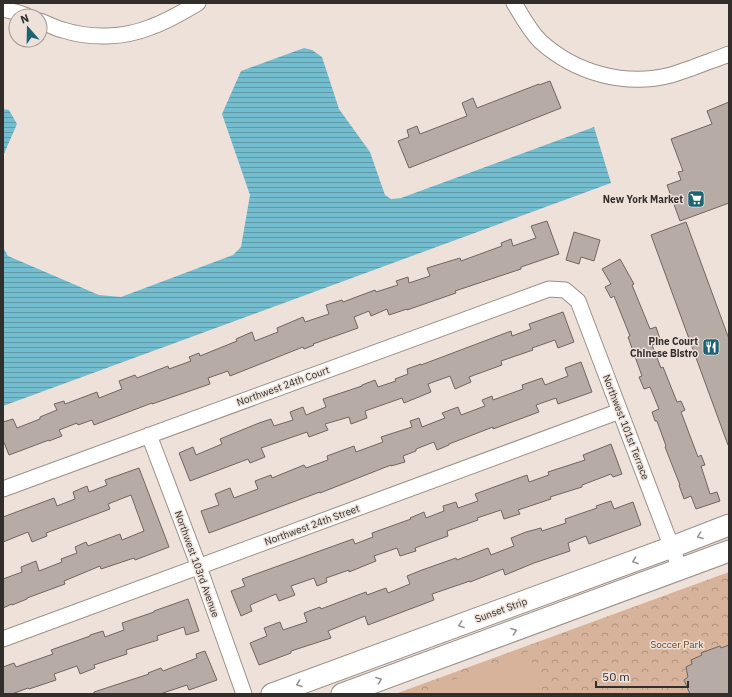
<svg xmlns="http://www.w3.org/2000/svg" width="732" height="697" font-family="'IBM Plex Sans',sans-serif">
<style>
.park{fill:url(#park-crowns)}
.pitch{fill:#d8b39b}
.water{fill:url(#water-rules)}
.building{fill:#b7aca5;stroke:#70665f}
.lines{fill:none;stroke-linecap:round;stroke-linejoin:round}
.street-casing{stroke:#9b9089;stroke-width:17}
.secondary-casing{stroke:#9b9089;stroke-width:23}
.street{stroke:#fff;stroke-width:15}
.secondary{stroke:#fff;stroke-width:21}
.oneway{stroke:#989695}
.labels{text-anchor:middle;dominant-baseline:central;stroke-width:3;stroke-linejoin:round;paint-order:stroke}
.poi-label{font-size:10px;font-weight:bold;fill:#322e2b;stroke:#ede1da;text-anchor:end}
.street-label{font-size:10px;fill:#322e2b;stroke:#ede1da}
.park-label{font-size:10px;fill:#703e18;stroke:#ede1da}
</style>
<defs>
<pattern id="park-crowns" width="20" height="18" patternUnits="userSpaceOnUse"><rect width="20" height="18" fill="#d8b39b"/><path d="M2 6a3 3 0 1 1 6 0M12 15a3 3 0 1 1 6 0" fill="none" stroke="#b0927f"/></pattern>
<pattern id="water-rules" width="6" height="5" patternUnits="userSpaceOnUse"><rect width="6" height="5" fill="#73bdcf"/><path d="M0 2.5h6" fill="none" stroke="#5f9aa8"/></pattern>
</defs>
<rect width="100%" height="100%" fill="#ede1da"/>
<path class="park" d="M729 572V694H395Z"/>
<path class="pitch" d="M528 652 544 694H415Z"/>
<path class="water" d="M304 48 312 50 322 57 339 109 370 152 385 195 391 199 401 198 594 127 611 183 3 406V247L8 256 99 295 121 297 233 255 241 247 250 195 222 114 241 71Z
M3 109 9 110 17 124 3 156Z"/>
<path class="building" d="M550 81 561 108 409 168 398 141 409 137 407 130 417 126 420 134 467 116 462 103 473 98 477 108 539 84V85Z
M729 102V203L680 221 667 185 681 180 678 172 683 171 671 139 712 124 707 111Z
M547 221 559 254 521 267V269L455 291 456 293 407 310V309L389 315 387 309 371 316 369 311 354 317 358 328 313 344 314 345 304 349 303 347 230 376 228 371 208 378 210 384 152 404V403L94 425 92 420 78 425 77 423 59 430 62 436 49 441V440L9 455 3 440V422L13 419 17 428 40 419V417L57 410 54 404 64 401 65 404 97 392 99 398 122 389 119 381 135 375 137 378 168 366 169 369 191 361 189 357 199 353 200 356 237 341 236 339 252 332 255 341 278 332 277 328 303 317 305 322 329 314 326 305 342 300 343 302 375 290 376 292 398 285 396 281 408 277 409 283 430 276 427 268 460 258 461 261 502 246 501 243 511 239 513 246 536 238 531 226Z
M686 222 729 339V445H728L651 235Z
M574 232 600 240 594 261 581 257 579 264 566 260Z
M620 259 634 284 632 285 650 329 656 327 661 342 652 345 661 368 663 367 677 402 681 401 685 410 681 412 698 457 701 455 705 465 701 466 710 494 717 492 720 501 696 509 691 496 684 499 679 485H680L665 447 666 446 657 421H655L652 412 659 409 650 387 644 389 639 377 642 376 628 337 630 336 614 296 611 298 605 287 611 284 602 269Z
M563 312 574 342 558 348 555 340 532 348 533 350 501 361 502 365 469 377 471 382 455 389 450 376 428 384 431 392 404 403 402 398 365 411 367 418 351 424 349 417 325 424 328 430 309 437 307 432 261 448 265 457 250 463 248 459 190 481 179 453 193 447 196 455 222 444 220 439 259 423 271 419 274 426 293 420 290 412 303 407 306 415 326 407 323 399 362 386V385L375 380 378 387 396 381 395 379 408 374 407 369 421 364V365L511 331 512 336 531 329 529 324Z
M581 362 592 392 558 404 556 398 536 405 539 412 493 429V427L449 444V445L437 450 434 442 416 449V451L403 456 405 462 391 466V465L320 493V492L209 533 201 511 219 505 215 494 230 488 234 498 258 489 255 481 271 475 272 478 304 465 306 468 328 460 327 456 354 446 356 452 383 442 381 437 412 427 410 421 419 418 422 427 445 418 442 413 458 407 461 415 485 406 482 400 492 396 493 400 523 389 522 385 542 378 545 385 568 376 565 368Z
M611 444 622 474 613 477 611 474 582 485V487L550 497 551 499 518 510 520 514 504 519 501 510 477 518 478 520 447 531 448 536 415 548 416 551 400 556 397 548 374 556 376 561 349 572V570L326 578 327 582 317 586 314 578 291 586 295 595 279 601 276 594 250 605 252 611 241 616 231 591 245 586 242 579 353 539 355 544 373 537 372 533 411 519 410 518 424 512 426 518 444 511 443 506 456 502 458 508 478 501 475 494 527 475 529 482 549 475 548 472 585 460 583 455Z
M139 468 169 547 135 560 134 558 101 569 100 566 64 581 65 584 27 598V599L12 605V604L3 608V579L22 572 21 567 36 561 39 571 62 562 61 559 77 553 75 547 86 542 88 546 120 534 122 540 144 531 131 495 108 504 110 509 46 533 47 536 32 542 28 532 3 542V517L54 498 57 506 75 499 73 492 87 486 89 492 107 485 105 480Z
M611 501 614 509 633 502 641 525 589 544 586 536 568 543 570 551 534 563 505 575 503 569 470 582V581L432 594 434 600 368 625 365 616 328 631 331 638 291 651V653L259 665 250 643 267 636 264 628 280 622 283 630 307 622 304 613 320 607 321 609 366 592 367 595 386 588 388 593 410 584 407 576 422 570 456 558 457 560 488 548 491 555 514 546 511 538 526 532 541 528 542 531 566 523 565 519 597 508 596 506Z
M188 599 199 631 186 635 184 627 157 636 158 640 126 650 127 654 94 665 95 668 80 674 77 666 54 674 56 680 29 689 28 688 12 694H3V667L14 663 16 667 53 654 51 650 90 636V635L103 631 105 637 124 630 122 623 154 612V611Z
M729 645V694H690L684 680 688 677 686 667 692 664 691 660 702 655 701 653 720 646 721 648Z
M205 651 217 680 189 690 187 685 160 694H94V692L149 674 148 673 161 668 163 671 197 658 196 654Z"/>
<g class="lines">
<defs>
<path id="street" d="M514 3C522 16 529 30 540 41 575 73 625 87 671 75 678 73 685 70 692 68 704 63 717 59 729 54
M3 9 19 13 27 16
M40 21C48 24 55 28 63 30 91 39 124 38 151 27 168 21 183 12 198 3
M149 435 199 567 244 694
M3 489 549 289 565 290 578 301 680 569
M3 639 620 411"/>
<path id="secondary" d="M272 694 672 547 729 525
M342 694 729 551"/>
</defs>
<use href="#street" class="street-casing"/>
<use href="#secondary" class="secondary-casing"/>
<use href="#street" class="street"/>
<use href="#secondary" class="secondary"/>
</g>
<defs><path id="oneway-chevron" d="M-2-3.5L2.5 0L-2 3.5" fill="none" stroke-width="1.6" stroke-linecap="round" stroke-linejoin="round"/></defs>
<g class="oneway">
<use href="#oneway-chevron" transform="translate(700 536) rotate(159)"/>
<use href="#oneway-chevron" transform="translate(635 561) rotate(160)"/>
<use href="#oneway-chevron" transform="translate(461 625) rotate(160)"/>
<use href="#oneway-chevron" transform="translate(514 631) rotate(-20)"/>
<use href="#oneway-chevron" transform="translate(379 680) rotate(-20)"/>
<use href="#oneway-chevron" transform="translate(299 684) rotate(160)"/>
</g>
<defs>
<symbol id="supermarket-square" viewBox="-11 -11 22 22"><rect x="-9" y="-9" width="18" height="18" rx="4" fill="#1d6473" stroke="#ede1da"/><path d="M-6-5.5h2.5l.6 2H6L4.5 2H-2.5L-4.4-4H-6ZM-1.5 3.2a1.3 1.3 0 1 0 .1 0ZM3 3.2a1.3 1.3 0 1 0 .1 0Z" fill="#fff"/></symbol>
<symbol id="restaurant-square" viewBox="-11 -11 22 22"><rect x="-9" y="-9" width="18" height="18" rx="4" fill="#1d6473" stroke="#ede1da"/><path d="M-5-6h1v4h1v-4h1v4h1v-4h1v5L-1.5 .5V6h-2V.5L-5-1ZM5-6V6H3V1.5H1.5Q1.5-4 5-6Z" fill="#fff"/></symbol>
</defs>
<g fill-rule="evenodd">
<use href="#supermarket-square" x="686" y="189" width="20" height="20"/>
<use href="#restaurant-square" x="701" y="337" width="20" height="20"/>
</g>
<g class="labels">
<g class="poi-label">
<text x="683" y="199">New York Market</text>
<text x="698" y="341">Pine Court<tspan x="698" dy="12">Chinese Bistro</tspan></text>
</g>
<g class="street-label">
<text transform="translate(283 386) rotate(-20)">Northwest 24th Court</text>
<text transform="translate(626 427) rotate(69)">Northwest 101st Terrace</text>
<text transform="translate(312 525) rotate(-20)">Northwest 24th Street</text>
<text transform="translate(197 564) rotate(70)">Northwest 103rd Avenue</text>
<text transform="translate(501 610) rotate(-20)">Sunset Strip</text>
</g>
<g class="park-label">
<text x="677" y="644">Soccer Park</text>
</g>
</g>
<rect width="732" height="697" fill="none" stroke="#322e2b" stroke-width="8"/>
<g transform="translate(28 28) rotate(340)"><circle r="19" fill="#ede1da" stroke="#a29994"/>
<path d="M0-3L7 15L0 10L-7 15Z" fill="#1d6473"/>
<text y="-6" font-size="11" font-weight="bold" text-anchor="middle" fill="#322e2b">N</text>
</g>
<path d="M596 681v6h92v-6" fill="none" stroke="#322e2b" stroke-width="2"/>
<text x="602" y="681" font-size="12" fill="#322e2b" stroke="#ede1da" stroke-width="3" paint-order="stroke">50 m</text>
</svg>
